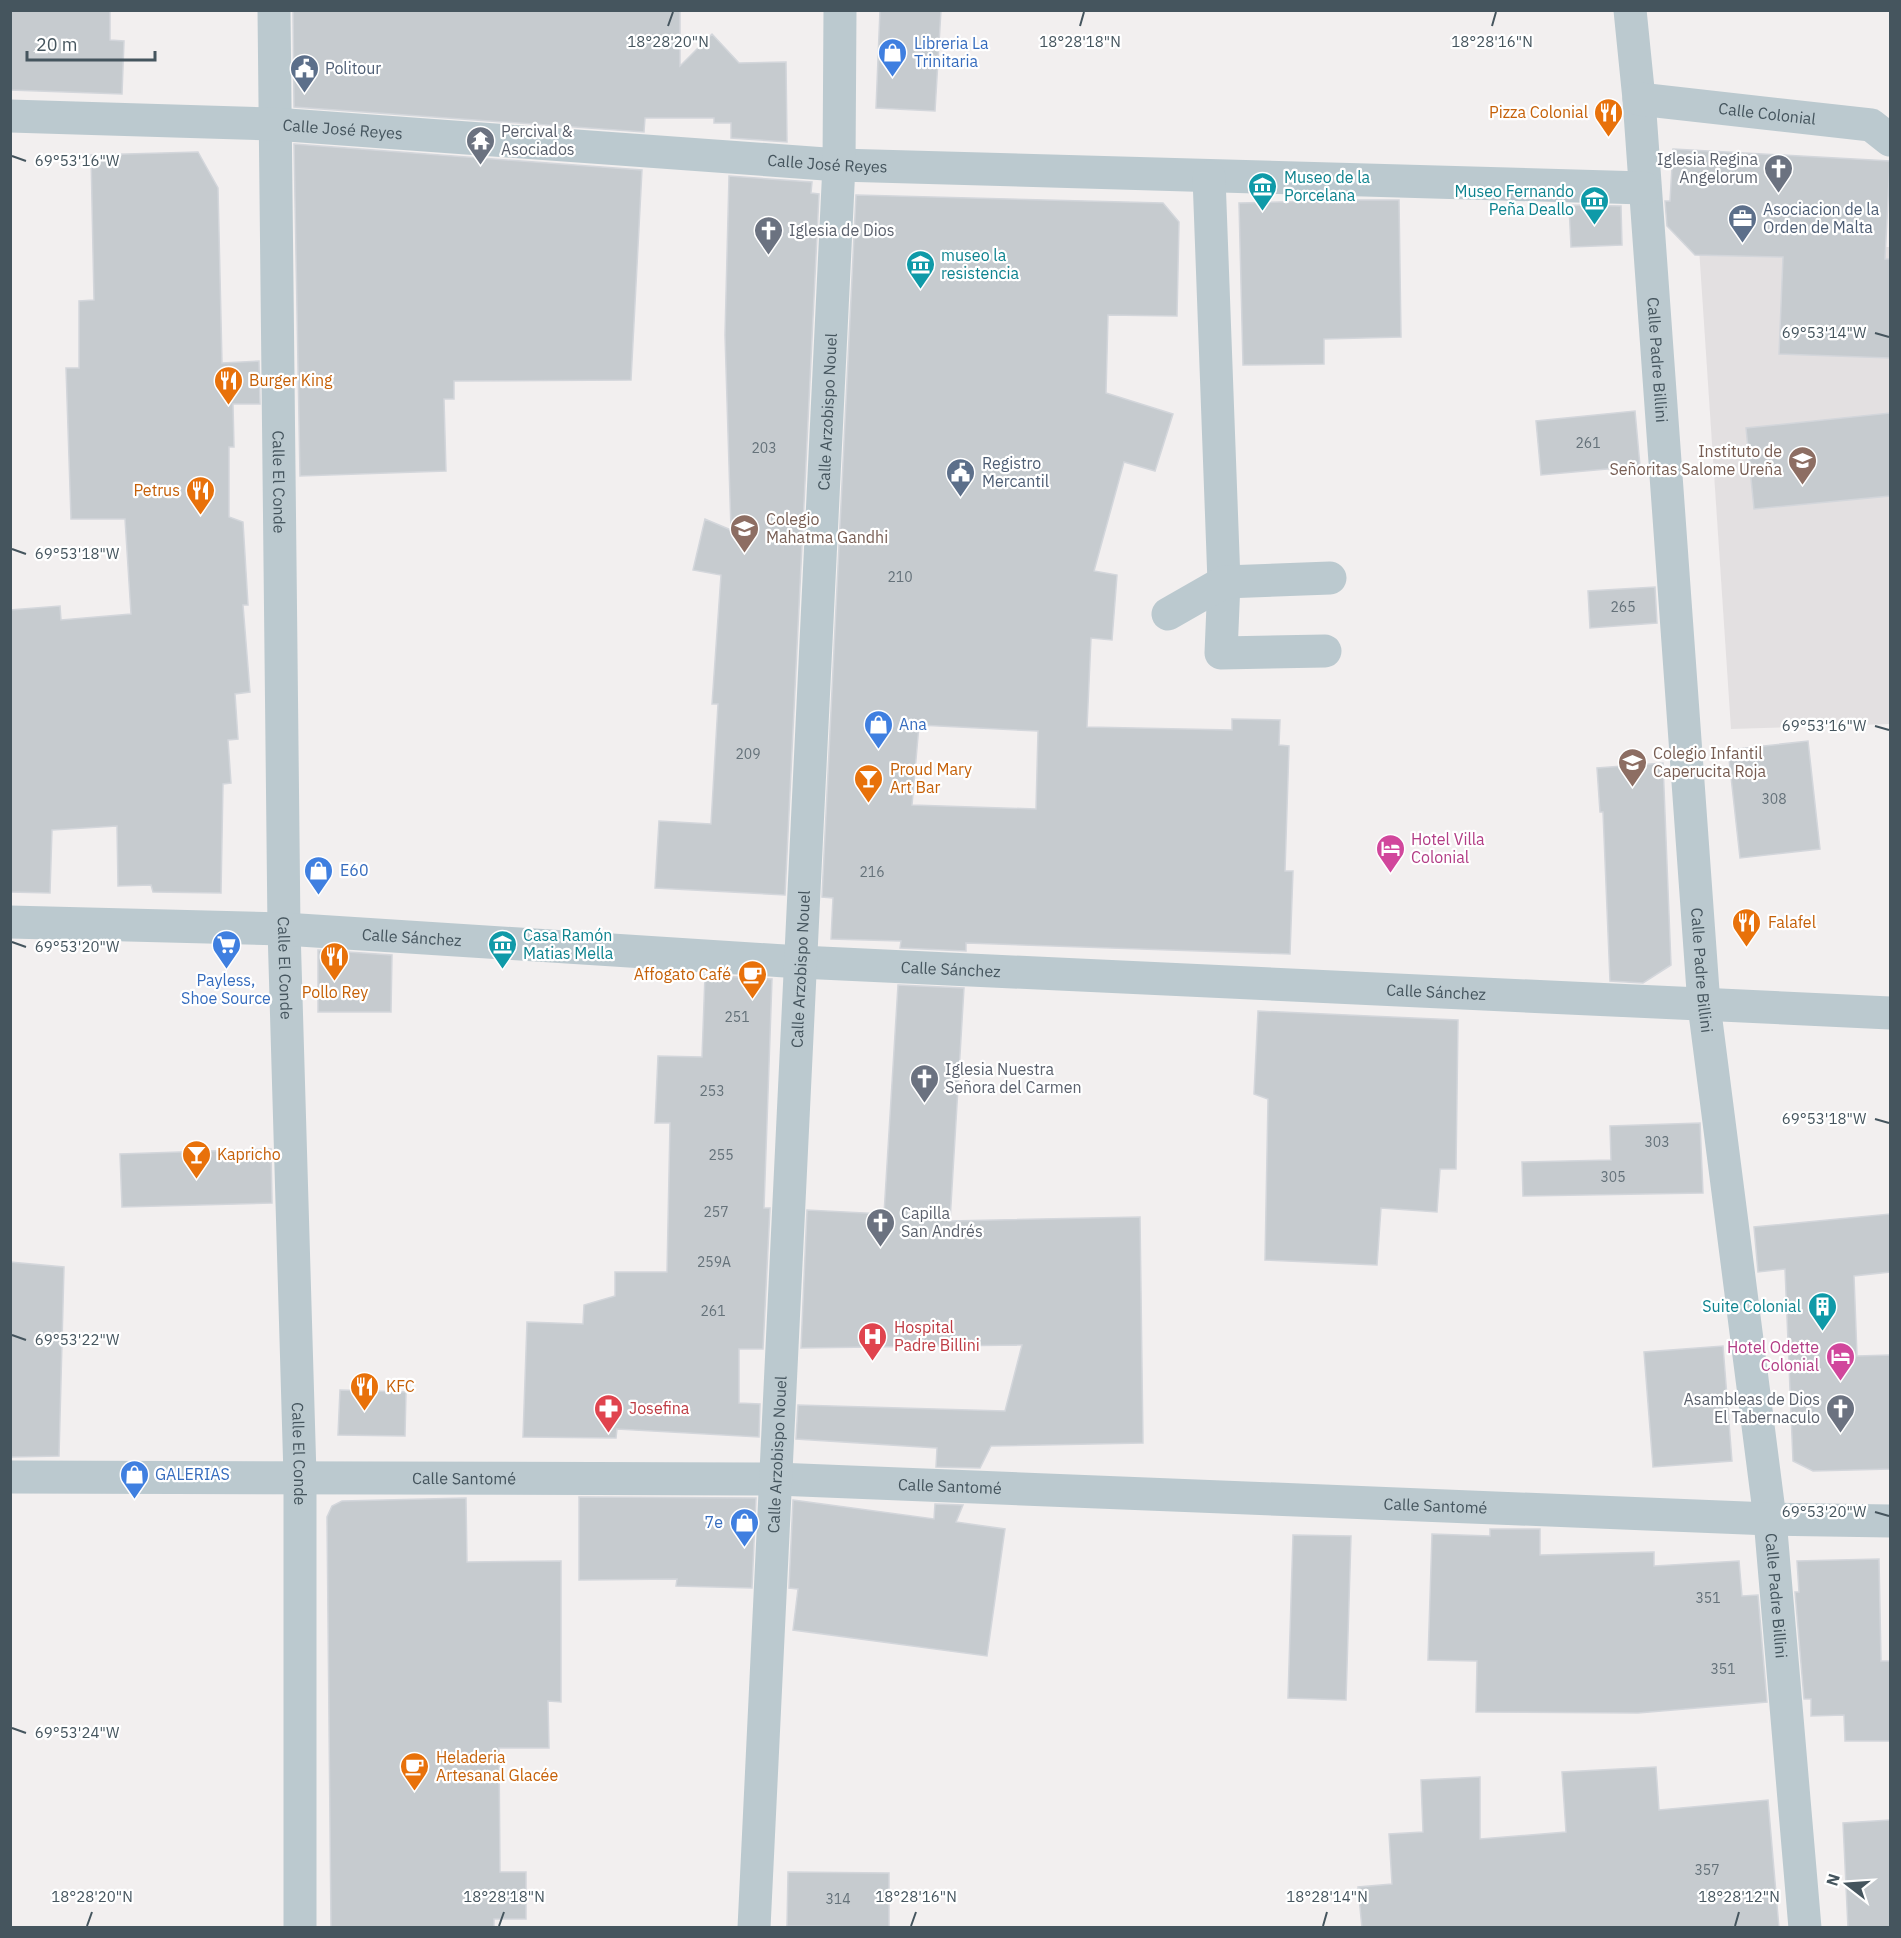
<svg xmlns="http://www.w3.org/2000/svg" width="1901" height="1938" font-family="'IBM Plex Sans',sans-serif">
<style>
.education{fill:#e3e0e1}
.building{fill:#c6cbcf;stroke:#d3d6db;stroke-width:1.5;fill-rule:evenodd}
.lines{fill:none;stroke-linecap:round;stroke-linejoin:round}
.minor{stroke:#bbc9cf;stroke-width:33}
.ticks{fill:none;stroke:#45555e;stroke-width:2}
.labels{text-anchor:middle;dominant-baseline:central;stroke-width:4.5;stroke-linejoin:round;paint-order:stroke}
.number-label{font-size:14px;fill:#65727a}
.shop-label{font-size:16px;fill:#366cbe;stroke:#fff;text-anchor:start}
.service-label{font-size:16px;fill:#4e5e75;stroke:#fff;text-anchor:start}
.food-label{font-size:16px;fill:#c56008;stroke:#fff;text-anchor:start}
.street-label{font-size:16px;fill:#45555e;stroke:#fff}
.worship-label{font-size:16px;fill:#5b616d;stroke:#fff;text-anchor:start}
.culture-label{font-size:16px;fill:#0d838f;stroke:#fff;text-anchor:start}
.education-label{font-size:16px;fill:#785e54;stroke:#fff;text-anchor:start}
.hotel-label{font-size:16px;fill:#b23c85;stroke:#fff;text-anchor:start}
.health-label{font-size:16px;fill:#be3a42;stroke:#fff;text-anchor:start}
.ticks-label{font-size:15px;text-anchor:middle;fill:#45555e;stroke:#fff;stroke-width:4.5;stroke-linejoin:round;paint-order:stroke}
</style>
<rect width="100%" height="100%" fill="#f2efef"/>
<path class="education" d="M1890 247V724L1731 729 1699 248Z"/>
<path class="building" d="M10 10H110V40L124 41 122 94 10 90Z
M293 10H680V66L712 34 739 63 786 62 787 142 731 138V123H714V118H645L644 132 294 107Z
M880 10H941L935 111 876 108Z
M294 144 642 170 631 380 454 381V399H444L446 471 300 476Z
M1673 149 1890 161 1885 259H1890V358L1779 354 1783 257 1695 255 1667 226 1665 201H1670Z
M198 152 218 188 222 363 259 361 260 404H233L234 447H229V517L243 522 248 605H243L250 692 235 694 238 739 228 740 231 783 223 784 221 893 153 892 151 885 118 886 117 826 52 830 50 893 10 892V610L60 606 61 620 131 614 125 519H71L66 368H79V301L94 300 91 155Z
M729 176 812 182 811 193 819 194 785 895 655 888 659 821 711 824 718 704H712L721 575 693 570 705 519 731 530 725 335Z
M856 195 1163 203 1179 222 1177 316 1108 315 1106 393 1173 414 1155 471 1124 462 1094 571 1117 575 1112 640 1091 638 1087 727 1232 730V719L1280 720 1279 745 1289 746 1285 871H1293L1290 954 966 943V951L900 948 901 941 831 939 833 898 822 897ZM919 725 1038 731 1036 809 912 805Z
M1353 200H1399L1401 337 1324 339V364L1243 365 1239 203Z
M1569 205 1621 206 1622 245 1571 247Z
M1635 411 1640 466 1541 475 1536 421Z
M1890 413V496L1754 509 1746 428Z
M1655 587 1657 623 1590 628 1588 591Z
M1808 741 1820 849 1740 858 1728 750Z
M1663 763 1671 965 1643 983 1610 981 1603 812H1600L1597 768Z
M318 950 392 955 391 1012H318Z
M705 975 772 979 764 1208H770L763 1349H739V1403L760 1404 759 1437 617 1429 616 1438 523 1437 527 1322 583 1324 584 1305 615 1296V1272H667L670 1123H655L658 1056 702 1057Z
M898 985 964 988 950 1221 1140 1217 1143 1443 991 1446 980 1468 936 1467 937 1448 796 1439 798 1405 1005 1411 1022 1345 801 1348 807 1210 884 1214Z
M1258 1011 1458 1020 1456 1169H1440L1437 1212 1381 1208 1377 1265 1265 1260 1268 1099 1254 1094Z
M1700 1123 1703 1193 1523 1196 1522 1162 1611 1160 1610 1126Z
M271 1149 272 1203 122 1207 120 1154Z
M1890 1214V1272L1854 1276 1857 1356 1890 1355V1469L1813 1471 1793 1461 1785 1269 1758 1272 1754 1227Z
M10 1262 64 1267 59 1456 10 1457Z
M1723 1346 1732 1461 1653 1467 1644 1352Z
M340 1390 406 1392 405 1436 338 1435Z
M579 1497 756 1498 752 1588 676 1586 677 1579 579 1580Z
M466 1498 467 1562 561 1561V1702L548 1701 549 1748H499L500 1872H526V1919H494V1928H331L327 1517 332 1506 342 1501Z
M793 1500 934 1519 935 1504 963 1505 956 1522 1005 1529 987 1656 793 1630 798 1589 789 1588Z
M1490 1529H1540V1555L1654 1552V1566L1739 1561 1742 1596 1758 1595 1767 1702 1638 1713 1476 1712 1477 1661 1428 1660 1432 1534 1490 1536Z
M1293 1535 1351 1536 1346 1700 1288 1698Z
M1879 1559 1881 1661H1890V1741H1845L1844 1715 1811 1716V1699H1804L1795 1592H1799L1797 1561Z
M1656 1767 1659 1810 1768 1800 1779 1928H1362L1358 1887 1392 1884 1389 1834 1423 1832 1421 1780 1480 1777V1839L1566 1832 1562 1772Z
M1890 1820V1928H1848L1843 1823Z
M788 1872 889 1873V1927L787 1926Z"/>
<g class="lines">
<g class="minor">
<path id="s1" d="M274 10 284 929 300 1476V1928"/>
<path id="s2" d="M1630 10 1639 99 1704 1005 1770 1519 1805 1928"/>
<path id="s3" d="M1639 99 1871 125 1890 140"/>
<path id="s4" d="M10 116 274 124 839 165 1644 188"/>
<path d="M1209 177 1224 582 1221 653 1325 651"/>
<path d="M1168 614 1224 582 1330 578"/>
<path id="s5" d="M10 922 284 929 800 962 1890 1013"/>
<path id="s6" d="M10 1477 776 1479 1770 1519 1890 1521"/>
<path id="s7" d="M754 1928 839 165 840 10"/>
</g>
</g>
<path class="ticks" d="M668 26 673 12M1080 26 1084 12M1492 26 1496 12M12 156 26 161M1875 333 1889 337M12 549 26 554M1875 726 1889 730M12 942 26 947M1875 1119 1889 1123M12 1335 26 1340M1875 1512 1889 1516M12 1728 26 1733M87 1926 92 1912M499 1926 504 1912M911 1926 916 1912M1323 1926 1327 1912M1735 1926 1739 1912"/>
<defs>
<symbol id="shop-pin" viewBox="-11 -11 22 30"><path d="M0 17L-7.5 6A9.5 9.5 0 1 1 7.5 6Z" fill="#3f7fe0" stroke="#fff"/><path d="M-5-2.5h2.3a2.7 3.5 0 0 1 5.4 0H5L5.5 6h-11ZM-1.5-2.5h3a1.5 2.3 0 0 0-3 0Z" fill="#fff"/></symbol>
<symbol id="civic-pin" viewBox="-11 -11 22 30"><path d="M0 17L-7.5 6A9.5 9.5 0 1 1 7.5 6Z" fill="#5c6f8a" stroke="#fff"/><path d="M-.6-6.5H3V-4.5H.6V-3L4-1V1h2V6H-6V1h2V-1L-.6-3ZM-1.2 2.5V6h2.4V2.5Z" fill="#fff"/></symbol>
<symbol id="restaurant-pin" viewBox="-11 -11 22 30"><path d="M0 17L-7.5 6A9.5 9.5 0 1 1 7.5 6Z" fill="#e8710a" stroke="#fff"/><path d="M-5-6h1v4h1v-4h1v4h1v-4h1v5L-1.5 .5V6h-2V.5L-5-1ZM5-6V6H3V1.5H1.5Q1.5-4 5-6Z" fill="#fff"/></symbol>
<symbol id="temple-pin" viewBox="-11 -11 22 30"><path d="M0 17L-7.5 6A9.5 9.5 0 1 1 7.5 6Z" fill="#6b7280" stroke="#fff"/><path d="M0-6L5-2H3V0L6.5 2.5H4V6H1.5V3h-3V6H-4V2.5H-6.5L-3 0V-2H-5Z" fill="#fff"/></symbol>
<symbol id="church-pin" viewBox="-11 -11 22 30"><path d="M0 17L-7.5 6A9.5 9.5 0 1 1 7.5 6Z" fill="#6b7280" stroke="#fff"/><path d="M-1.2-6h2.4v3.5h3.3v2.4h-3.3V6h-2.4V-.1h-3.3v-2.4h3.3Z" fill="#fff"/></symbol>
<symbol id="museum-pin" viewBox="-11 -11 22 30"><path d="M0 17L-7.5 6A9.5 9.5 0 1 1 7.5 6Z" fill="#0f9aa8" stroke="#fff"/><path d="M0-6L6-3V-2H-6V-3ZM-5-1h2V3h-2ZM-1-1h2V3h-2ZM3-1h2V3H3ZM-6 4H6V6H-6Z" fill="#fff"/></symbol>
<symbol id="office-pin" viewBox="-11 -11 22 30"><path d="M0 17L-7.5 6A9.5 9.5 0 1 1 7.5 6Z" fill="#5c6f8a" stroke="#fff"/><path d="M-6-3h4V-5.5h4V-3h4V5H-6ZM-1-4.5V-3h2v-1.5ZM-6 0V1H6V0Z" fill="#fff"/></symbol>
<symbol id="school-pin" viewBox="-11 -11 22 30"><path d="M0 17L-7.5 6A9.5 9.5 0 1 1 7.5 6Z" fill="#8d6e63" stroke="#fff"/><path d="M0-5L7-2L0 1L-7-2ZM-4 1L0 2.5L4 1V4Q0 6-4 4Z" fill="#fff"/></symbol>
<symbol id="bar-pin" viewBox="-11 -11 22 30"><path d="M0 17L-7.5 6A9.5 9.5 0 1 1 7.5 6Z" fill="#e8710a" stroke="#fff"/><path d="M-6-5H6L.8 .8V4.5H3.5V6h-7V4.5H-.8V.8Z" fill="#fff"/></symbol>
<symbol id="hotel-pin" viewBox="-11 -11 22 30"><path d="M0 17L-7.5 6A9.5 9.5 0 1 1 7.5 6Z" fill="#d1479c" stroke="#fff"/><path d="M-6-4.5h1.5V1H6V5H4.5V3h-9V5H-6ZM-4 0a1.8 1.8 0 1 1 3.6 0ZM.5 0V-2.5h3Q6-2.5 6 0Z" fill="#fff"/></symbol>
<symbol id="supermarket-pin" viewBox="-11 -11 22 30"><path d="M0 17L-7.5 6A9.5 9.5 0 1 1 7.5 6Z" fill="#3f7fe0" stroke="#fff"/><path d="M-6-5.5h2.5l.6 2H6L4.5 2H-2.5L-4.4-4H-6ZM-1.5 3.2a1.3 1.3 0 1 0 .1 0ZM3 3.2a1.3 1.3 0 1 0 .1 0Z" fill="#fff"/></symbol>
<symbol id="cafe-pin" viewBox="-11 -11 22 30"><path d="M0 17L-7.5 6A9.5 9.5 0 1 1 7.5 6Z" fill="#e8710a" stroke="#fff"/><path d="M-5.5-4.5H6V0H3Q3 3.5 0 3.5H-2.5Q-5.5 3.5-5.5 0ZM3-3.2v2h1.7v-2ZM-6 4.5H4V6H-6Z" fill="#fff"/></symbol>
<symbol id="building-pin" viewBox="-11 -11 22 30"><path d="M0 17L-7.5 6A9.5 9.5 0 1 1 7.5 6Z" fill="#0f9aa8" stroke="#fff"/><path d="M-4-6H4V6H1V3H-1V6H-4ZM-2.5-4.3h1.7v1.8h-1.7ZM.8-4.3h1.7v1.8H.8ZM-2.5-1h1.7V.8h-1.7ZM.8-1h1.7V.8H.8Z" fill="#fff"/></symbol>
<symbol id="hospital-pin" viewBox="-11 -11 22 30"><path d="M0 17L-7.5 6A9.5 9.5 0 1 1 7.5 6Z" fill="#e0444e" stroke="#fff"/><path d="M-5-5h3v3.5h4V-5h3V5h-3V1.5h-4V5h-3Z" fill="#fff"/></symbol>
<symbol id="pharmacy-pin" viewBox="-11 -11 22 30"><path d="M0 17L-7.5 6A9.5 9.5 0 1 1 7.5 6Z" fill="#e0444e" stroke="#fff"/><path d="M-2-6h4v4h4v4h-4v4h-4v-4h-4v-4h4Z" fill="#fff"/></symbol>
</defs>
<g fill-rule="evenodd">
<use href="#shop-pin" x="876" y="36" width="33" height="45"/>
<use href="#civic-pin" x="288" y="52" width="33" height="45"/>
<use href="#restaurant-pin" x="1592" y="96" width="33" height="45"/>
<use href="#temple-pin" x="464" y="124" width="33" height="45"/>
<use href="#church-pin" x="1762" y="152" width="33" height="45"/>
<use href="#museum-pin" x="1246" y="170" width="33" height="45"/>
<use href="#museum-pin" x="1578" y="184" width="33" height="45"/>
<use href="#office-pin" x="1726" y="202" width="33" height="45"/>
<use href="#church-pin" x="752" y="214" width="33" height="45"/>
<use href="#museum-pin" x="904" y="248" width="33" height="45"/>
<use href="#restaurant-pin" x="212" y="364" width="33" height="45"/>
<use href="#school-pin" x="1786" y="444" width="33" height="45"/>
<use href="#civic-pin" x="944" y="456" width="33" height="45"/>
<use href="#restaurant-pin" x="184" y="474" width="33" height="45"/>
<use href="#school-pin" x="728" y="512" width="33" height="45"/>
<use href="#shop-pin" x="862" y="708" width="33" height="45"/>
<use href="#school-pin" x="1616" y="746" width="33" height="45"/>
<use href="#bar-pin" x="852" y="762" width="33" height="45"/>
<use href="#hotel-pin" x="1374" y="832" width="33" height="45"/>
<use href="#shop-pin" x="302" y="854" width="33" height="45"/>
<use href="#restaurant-pin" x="1730" y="906" width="33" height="45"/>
<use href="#supermarket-pin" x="210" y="928" width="33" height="45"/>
<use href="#museum-pin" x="486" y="928" width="33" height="45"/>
<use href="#restaurant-pin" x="318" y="940" width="33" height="45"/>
<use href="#cafe-pin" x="736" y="958" width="33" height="45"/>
<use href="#church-pin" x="908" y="1062" width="33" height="45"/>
<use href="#bar-pin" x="180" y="1138" width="33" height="45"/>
<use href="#church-pin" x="864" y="1206" width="33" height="45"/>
<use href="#building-pin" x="1806" y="1290" width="33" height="45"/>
<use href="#hospital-pin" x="856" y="1320" width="33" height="45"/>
<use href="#hotel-pin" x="1824" y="1340" width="33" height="45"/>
<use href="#restaurant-pin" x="348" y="1370" width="33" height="45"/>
<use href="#pharmacy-pin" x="592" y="1392" width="33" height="45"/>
<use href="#church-pin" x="1824" y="1392" width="33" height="45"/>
<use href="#shop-pin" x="118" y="1458" width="33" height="45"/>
<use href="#shop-pin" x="728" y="1506" width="33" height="45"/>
<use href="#cafe-pin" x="398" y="1750" width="33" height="45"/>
</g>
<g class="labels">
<g class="number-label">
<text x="1588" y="443">261</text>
<text x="764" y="448">203</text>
<text x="900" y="577">210</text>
<text x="1623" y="607">265</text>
<text x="748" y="754">209</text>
<text x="1774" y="799">308</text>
<text x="872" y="872">216</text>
<text x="737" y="1017">251</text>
<text x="712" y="1091">253</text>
<text x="1657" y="1142">303</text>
<text x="721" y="1155">255</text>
<text x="1613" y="1177">305</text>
<text x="716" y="1212">257</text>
<text x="714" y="1262">259A</text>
<text x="713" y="1311">261</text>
<text x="1708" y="1598">351</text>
<text x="1723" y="1669">351</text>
<text x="1707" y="1870">357</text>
<text x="838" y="1899">314</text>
</g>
<g class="shop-label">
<text x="914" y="43">Libreria La<tspan x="914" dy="18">Trinitaria</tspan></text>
<text x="899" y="724">Ana</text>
<text x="340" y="870">E60</text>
<text x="226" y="980" text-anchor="middle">Payless,<tspan x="226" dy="18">Shoe Source</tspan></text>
<text x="155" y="1474">GALERIAS</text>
<text x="723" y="1522" text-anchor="end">7e</text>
</g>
<g class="service-label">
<text x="325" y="68">Politour</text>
<text x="1763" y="209">Asociacion de la<tspan x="1763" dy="18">Orden de Malta</tspan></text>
<text x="982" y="463">Registro<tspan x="982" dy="18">Mercantil</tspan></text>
</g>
<g class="food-label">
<text x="1588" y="112" text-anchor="end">Pizza Colonial</text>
<text x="249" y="380">Burger King</text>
<text x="180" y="490" text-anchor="end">Petrus</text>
<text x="890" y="769">Proud Mary<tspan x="890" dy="18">Art Bar</tspan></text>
<text x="1768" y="922">Falafel</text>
<text x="731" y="974" text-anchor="end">Affogato Café</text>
<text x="335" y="992" text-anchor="middle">Pollo Rey</text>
<text x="217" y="1154">Kapricho</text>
<text x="386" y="1386">KFC</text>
<text x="436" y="1757">Heladeria<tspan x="436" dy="18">Artesanal Glacée</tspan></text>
</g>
<g class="street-label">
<text stroke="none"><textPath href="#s3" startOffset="129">Calle Colonial</textPath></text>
<text stroke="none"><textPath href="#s4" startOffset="333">Calle José Reyes</textPath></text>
<text stroke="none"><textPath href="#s4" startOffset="819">Calle José Reyes</textPath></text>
<text stroke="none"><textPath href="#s2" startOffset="351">Calle Padre Billini</textPath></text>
<text stroke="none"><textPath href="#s7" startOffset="1518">Calle Arzobispo Nouel</textPath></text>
<text stroke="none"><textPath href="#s1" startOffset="472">Calle El Conde</textPath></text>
<text stroke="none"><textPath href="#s5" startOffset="402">Calle Sánchez</textPath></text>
<text stroke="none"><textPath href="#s1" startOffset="958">Calle El Conde</textPath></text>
<text stroke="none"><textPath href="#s7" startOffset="960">Calle Arzobispo Nouel</textPath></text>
<text stroke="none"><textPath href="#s5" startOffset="942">Calle Sánchez</textPath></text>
<text stroke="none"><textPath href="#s2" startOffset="963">Calle Padre Billini</textPath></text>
<text stroke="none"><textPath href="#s5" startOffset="1428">Calle Sánchez</textPath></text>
<text stroke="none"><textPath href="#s1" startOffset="1444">Calle El Conde</textPath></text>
<text stroke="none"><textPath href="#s7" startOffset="474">Calle Arzobispo Nouel</textPath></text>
<text stroke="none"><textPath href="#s6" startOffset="454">Calle Santomé</textPath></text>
<text stroke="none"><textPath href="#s6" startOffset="940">Calle Santomé</textPath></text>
<text stroke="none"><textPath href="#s6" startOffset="1426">Calle Santomé</textPath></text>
<text stroke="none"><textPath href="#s2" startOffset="1593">Calle Padre Billini</textPath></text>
</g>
<g class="worship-label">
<text x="501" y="131">Percival &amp;<tspan x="501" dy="18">Asociados</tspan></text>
<text x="1758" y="159" text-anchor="end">Iglesia Regina<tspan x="1758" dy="18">Angelorum</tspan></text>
<text x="789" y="230">Iglesia de Dios</text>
<text x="945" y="1069">Iglesia Nuestra<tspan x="945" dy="18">Señora del Carmen</tspan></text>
<text x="901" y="1213">Capilla<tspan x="901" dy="18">San Andrés</tspan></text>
<text x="1820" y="1399" text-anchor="end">Asambleas de Dios<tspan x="1820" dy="18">El Tabernaculo</tspan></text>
</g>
<g class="culture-label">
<text x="1284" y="177">Museo de la<tspan x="1284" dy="18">Porcelana</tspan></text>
<text x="1574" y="191" text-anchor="end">Museo Fernando<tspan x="1574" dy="18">Peña Deallo</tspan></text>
<text x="941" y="255">museo la<tspan x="941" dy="18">resistencia</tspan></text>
<text x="523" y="935">Casa Ramón<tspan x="523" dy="18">Matias Mella</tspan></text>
<text x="1801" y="1306" text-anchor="end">Suite Colonial</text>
</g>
<g class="education-label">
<text x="1782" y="451" text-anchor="end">Instituto de<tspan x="1782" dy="18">Señoritas Salome Ureña</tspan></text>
<text x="766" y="519">Colegio<tspan x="766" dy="18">Mahatma Gandhi</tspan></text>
<text x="1653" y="753">Colegio Infantil<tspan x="1653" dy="18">Caperucita Roja</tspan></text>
</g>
<g class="hotel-label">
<text x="1411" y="839">Hotel Villa<tspan x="1411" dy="18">Colonial</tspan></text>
<text x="1819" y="1347" text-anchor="end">Hotel Odette<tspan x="1819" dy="18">Colonial</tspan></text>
</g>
<g class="health-label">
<text x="894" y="1327">Hospital<tspan x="894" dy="18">Padre Billini</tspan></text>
<text x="629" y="1408">Josefina</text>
</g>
</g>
<g class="ticks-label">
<text x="668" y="47">18°28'20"N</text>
<text x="1080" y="47">18°28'18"N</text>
<text x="1492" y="47">18°28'16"N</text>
<text x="77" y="166">69°53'16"W</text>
<text x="1824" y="338">69°53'14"W</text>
<text x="77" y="559">69°53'18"W</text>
<text x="1824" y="731">69°53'16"W</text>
<text x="77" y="952">69°53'20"W</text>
<text x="1824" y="1124">69°53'18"W</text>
<text x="77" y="1345">69°53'22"W</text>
<text x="1824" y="1517">69°53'20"W</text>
<text x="77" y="1738">69°53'24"W</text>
<text x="92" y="1902">18°28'20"N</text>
<text x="504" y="1902">18°28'18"N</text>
<text x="916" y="1902">18°28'16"N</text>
<text x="1327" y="1902">18°28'14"N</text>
<text x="1739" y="1902">18°28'12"N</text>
</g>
<rect width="1901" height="1938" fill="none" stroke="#45555e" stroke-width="24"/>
<g transform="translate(1847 1884) rotate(287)" stroke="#ffffff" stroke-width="4.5" paint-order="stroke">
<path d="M0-4.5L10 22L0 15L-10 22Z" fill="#45555e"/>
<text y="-9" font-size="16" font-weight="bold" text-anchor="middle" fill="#45555e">N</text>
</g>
<path d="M27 51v9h128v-9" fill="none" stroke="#45555e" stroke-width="3"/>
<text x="36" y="51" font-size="18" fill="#45555e" stroke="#ffffff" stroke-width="4.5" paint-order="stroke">20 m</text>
</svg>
